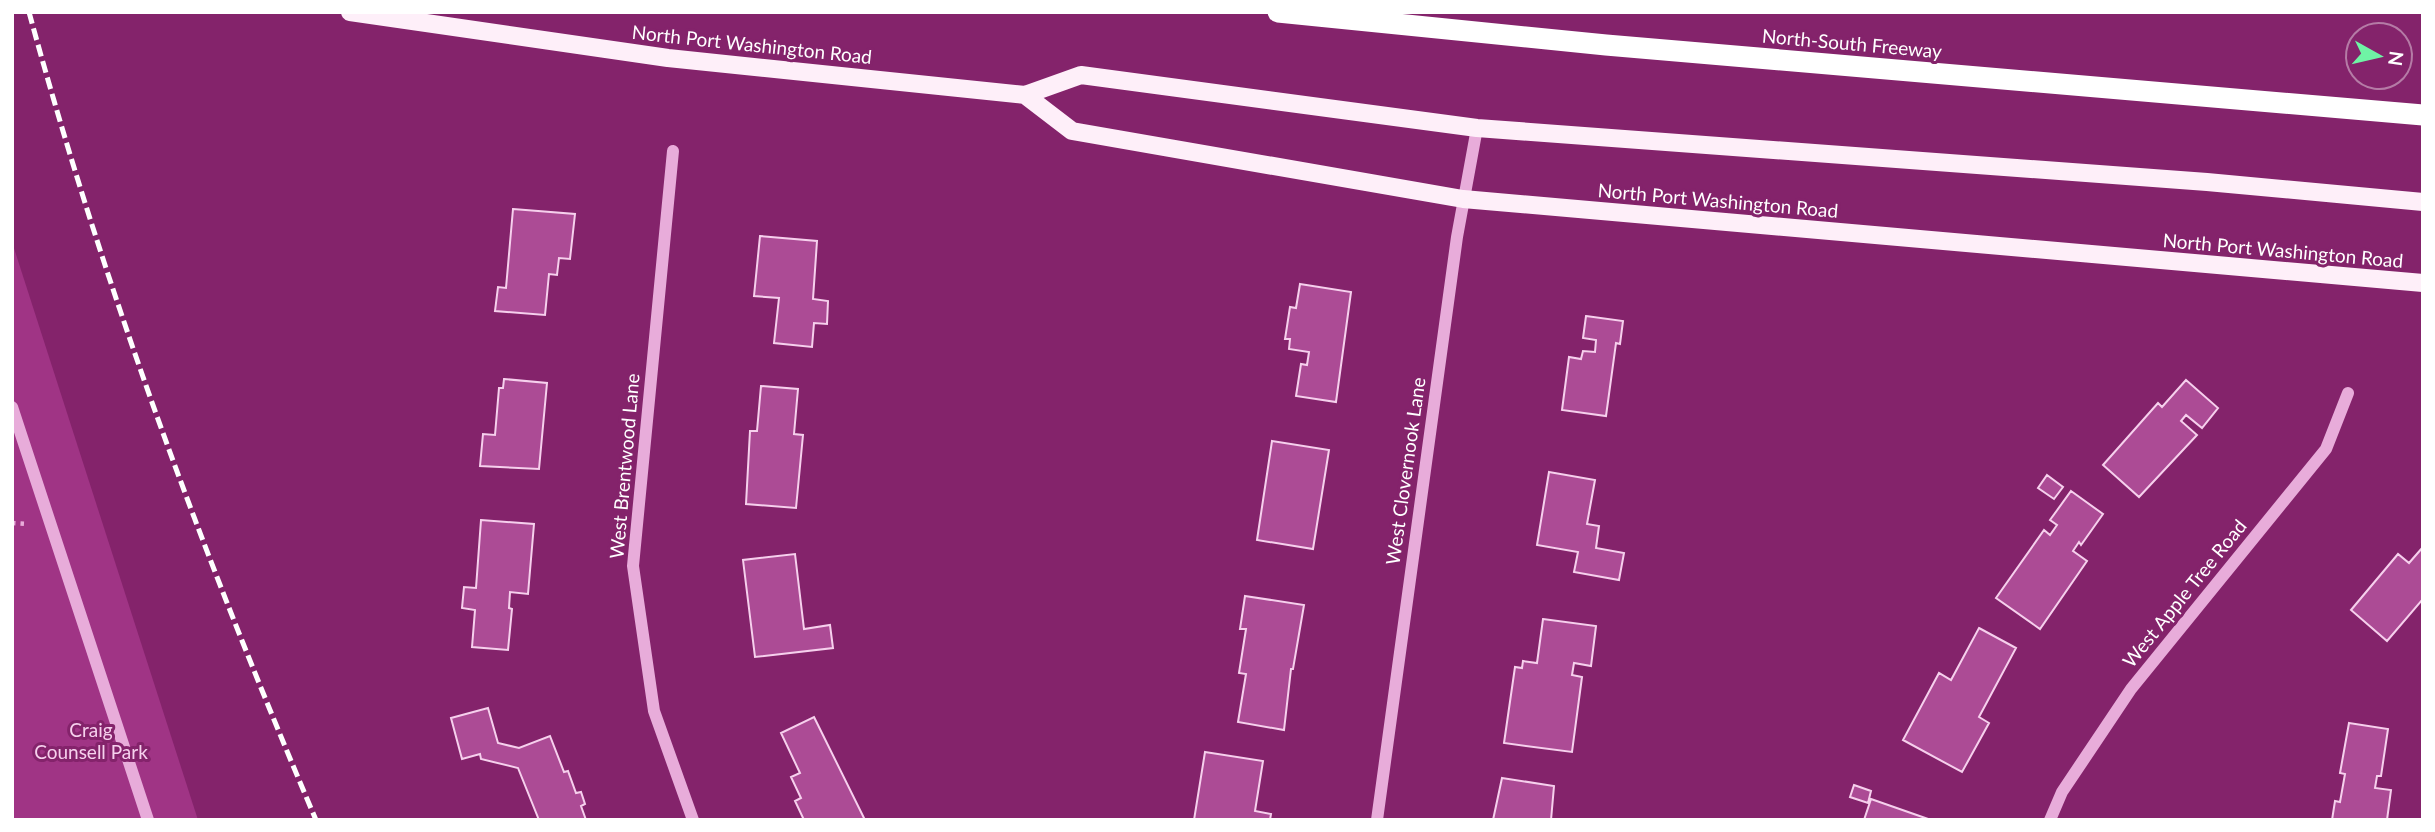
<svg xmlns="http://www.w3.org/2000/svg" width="2435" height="832" font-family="Lato,sans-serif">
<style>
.green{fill:#a03485}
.building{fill:#ac4b95;stroke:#f6d0ed;stroke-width:2}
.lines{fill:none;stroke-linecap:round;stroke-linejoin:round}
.path{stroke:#e8acda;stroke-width:4.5;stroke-dasharray:3.5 5;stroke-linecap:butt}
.minor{stroke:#e8acda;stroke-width:12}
.major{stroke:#feeff9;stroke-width:18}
.highway{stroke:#fff;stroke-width:21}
.rail{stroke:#fff;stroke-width:5;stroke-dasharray:12 5;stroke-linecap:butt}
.labels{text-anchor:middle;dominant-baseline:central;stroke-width:6;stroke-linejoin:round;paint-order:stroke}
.street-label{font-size:19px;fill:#fff;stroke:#84236b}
.park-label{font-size:19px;fill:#f6d0ed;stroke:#84236b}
</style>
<rect width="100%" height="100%" fill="#84236b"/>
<path class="green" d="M12 242 198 820H12Z"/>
<path class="building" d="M513 209 575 214 570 259 559 258 557 275 549 274 545 315 495 311 498 287 506 288Z
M760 236 817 241 813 299 828 301 827 324 814 323 812 347 774 343 779 298 754 296Z
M1300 284 1351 292 1336 402 1296 396 1301 364 1307 365 1309 352 1289 349 1290 339H1285L1290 307 1296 308Z
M1586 316 1623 321 1620 344 1616 343 1606 416 1562 410 1569 357 1581 359 1583 351 1595 352 1596 340 1583 338Z
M504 379 547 383 539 469 480 466 483 434 495 435 499 388H503Z
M2186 380 2218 408 2202 428 2186 415 2181 421 2197 435 2139 497 2103 465 2158 403 2162 407Z
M761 386 798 389 794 434 803 435 796 508 746 504 750 431H757Z
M1272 441 1329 450 1313 549 1257 540Z
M1549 472 1595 480 1587 524 1599 526 1596 548 1624 553 1619 580 1574 572 1578 552 1537 545Z
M2047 475 2063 487 2054 499 2038 488Z
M2071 491 2103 514 2081 545 2079 542 2073 551 2087 561 2040 629 1996 598 2044 530 2050 535 2057 525 2050 520Z
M481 520 534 524 528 594 510 592 509 608 512 609 508 650 472 647 475 610 462 608 464 587 476 588Z
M2423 547V599L2387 641 2351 610 2398 554 2409 563Z
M795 554 804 629 830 625 833 648 755 657 743 560Z
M1245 596 1304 605 1293 669H1291L1284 730 1238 722 1246 674 1239 673 1246 629H1240Z
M1543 619 1596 626 1591 666 1574 663 1572 675 1582 677 1572 752 1504 743 1515 667 1522 668 1523 661 1537 663Z
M1979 628 2016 648 1979 717 1989 723 1962 772 1903 740 1939 673 1951 680Z
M488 708 498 743 519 748 550 736 564 772 568 771 576 793 581 792 585 804 581 806 586 820H539L518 768 481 759 480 754 462 759 451 718Z
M814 717 865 820H804L795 801 801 798 791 777 800 773 781 733Z
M2349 723 2388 729 2381 776H2377L2375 788 2391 790 2387 820H2332L2335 801 2340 802 2345 774 2340 773Z
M1205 752 1263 761 1255 811 1271 814 1270 820H1194Z
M1502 778 1554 786 1551 820H1493Z
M1854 785 1871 791 1868 803 1850 797Z
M1871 799 1931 820H1864Z"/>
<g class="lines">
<path class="path" d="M12 523 27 524"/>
<path class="minor" d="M673 151 633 566 654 711 693 820
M12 407 148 820
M1377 820 1457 237 1477 128
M2050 820 2062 792 2131 689 2326 449 2348 393"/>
<path class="major" d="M350 12 668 58 1025 95 1081 75 1477 128 2207 182 2423 202
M1025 95 1072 131 1463 199 2423 283"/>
<path class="highway" d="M1278 12 1606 45 2423 115"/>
<path class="rail" d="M29 12C104 288 204 557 316 820"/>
</g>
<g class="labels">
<g class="street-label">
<text transform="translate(1852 43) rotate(5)">North-South Freeway</text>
<text transform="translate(752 44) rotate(6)">North Port Washington Road</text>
<text transform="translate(1718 200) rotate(5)">North Port Washington Road</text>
<text transform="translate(2283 250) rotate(5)">North Port Washington Road</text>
<text transform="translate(624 466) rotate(-85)">West Brentwood Lane</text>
<text transform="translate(1405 471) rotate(-82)">West Clovernook Lane</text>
<text transform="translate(2184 593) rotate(-51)">West Apple Tree Road</text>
</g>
<g class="park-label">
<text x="91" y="729">Craig<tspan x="91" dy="22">Counsell Park</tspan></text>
</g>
</g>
<rect width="2435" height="832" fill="none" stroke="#ffffff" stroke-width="28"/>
<g transform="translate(2379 56) rotate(98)"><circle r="33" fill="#84236b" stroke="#b57ba6" stroke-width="2"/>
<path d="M0-5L12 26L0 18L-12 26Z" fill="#6ff4a5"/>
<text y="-10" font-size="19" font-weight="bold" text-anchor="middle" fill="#ffffff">N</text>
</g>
</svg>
